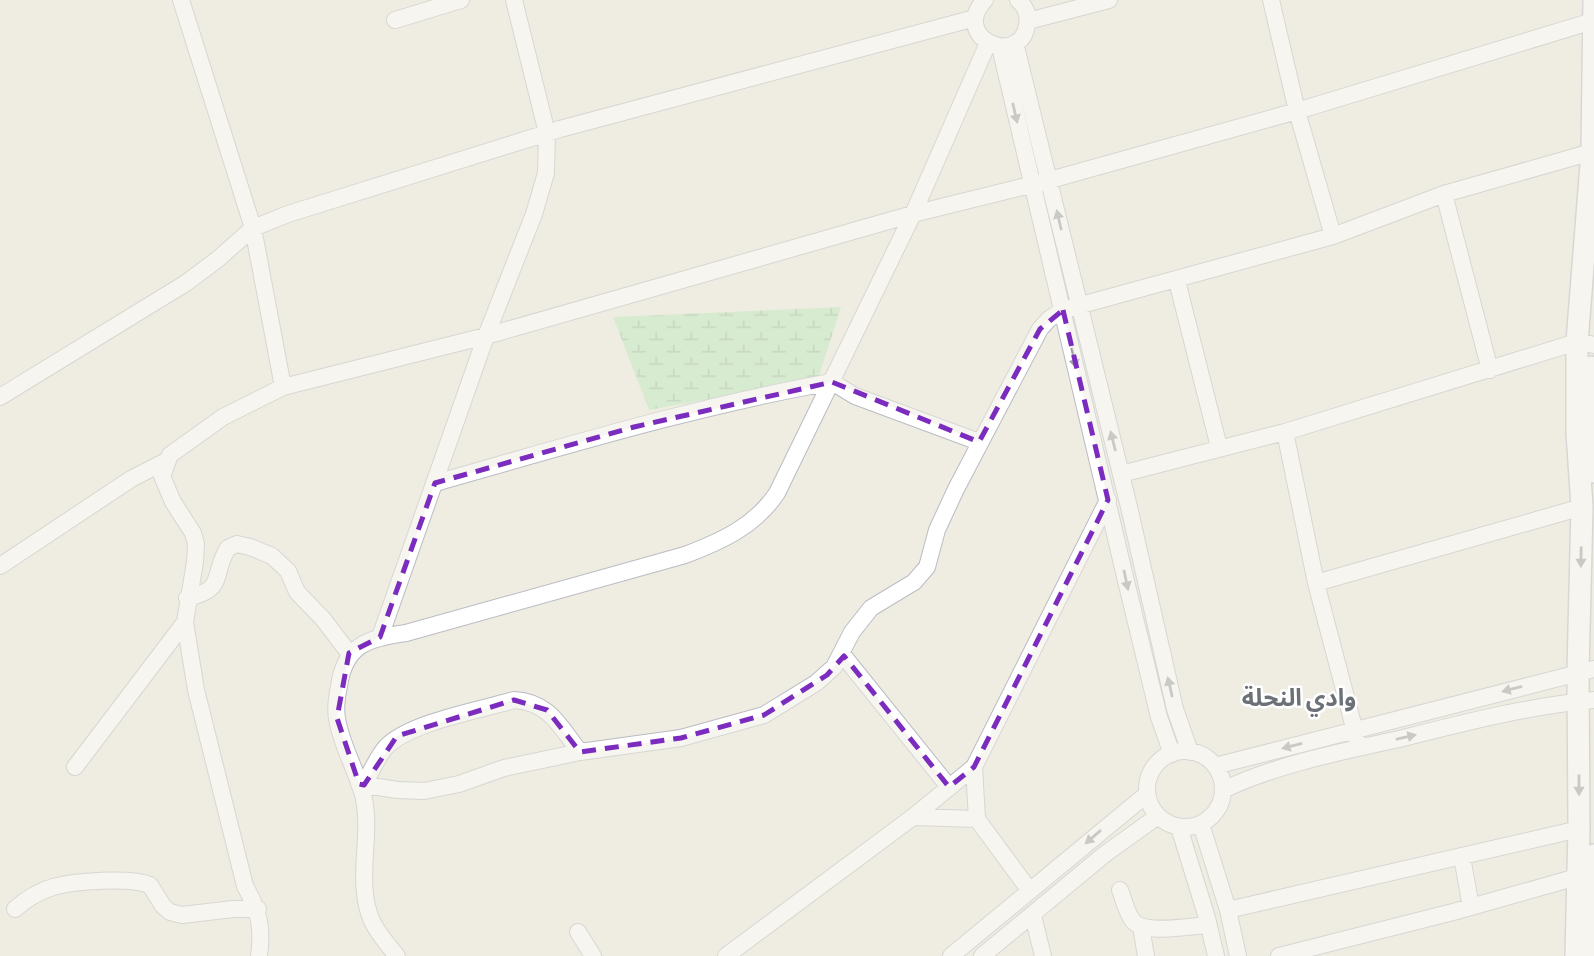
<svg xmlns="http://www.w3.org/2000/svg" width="1594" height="956" font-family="'Sofia Sans Condensed','Noto Sans Arabic',sans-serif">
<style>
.wetland{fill:url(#wetland-marsh)}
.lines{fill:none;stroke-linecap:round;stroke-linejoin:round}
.minor-casing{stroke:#b9bcc2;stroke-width:18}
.secondary-casing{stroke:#babec5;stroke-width:24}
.minor{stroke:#fff;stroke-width:16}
.secondary{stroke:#fff;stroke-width:21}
.oneway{fill:#9c9ea2}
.marked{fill:none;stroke:#7b2cbf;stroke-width:5;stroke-dasharray:14 9;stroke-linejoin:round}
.labels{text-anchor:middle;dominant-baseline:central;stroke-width:5;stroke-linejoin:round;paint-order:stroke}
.neighbourhood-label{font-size:24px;font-weight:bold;fill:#6b7176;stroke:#fff}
</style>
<defs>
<pattern id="wetland-marsh" width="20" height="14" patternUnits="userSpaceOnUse" patternTransform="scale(1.75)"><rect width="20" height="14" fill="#bbe9bb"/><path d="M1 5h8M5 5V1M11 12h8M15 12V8" fill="none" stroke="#9bc09c"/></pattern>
</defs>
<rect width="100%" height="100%" fill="#efece1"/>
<path class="wetland" d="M841 307 818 379 649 410 613 317Z"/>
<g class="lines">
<defs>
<path id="minor" d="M181 0 253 228 283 387
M985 0C949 37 1020 69 1027 25 1029 15 1026 7 1018 0
M1271 0 1297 111 1333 236
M395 20 461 0
M1028 21 1109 0
M1015 43 1129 507 1175 709 1190 752
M1000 47 1126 581 1159 717 1172 754
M1444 194 1490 370
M1177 281 1219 447
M1590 344 1594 345
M0 397 186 283 218 259 253 228 288 214 560 129 975 18
M1285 432 1316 583 1357 739
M1121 474 1285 432 1577 342
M435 483C566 446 697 406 832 382L855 396 979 442
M0 566 131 479 166 461
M1316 583 1582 507
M187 598C227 589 211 575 228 548L237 544 250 547 272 556 288 571 297 592 323 619 349 653
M380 637 486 336 534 214 546 173 547 133 514 0
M842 654 949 787
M1147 789a38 38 0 1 1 76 0a38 38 0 1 1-76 0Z
M1215 766 1594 669
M75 767 185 622
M359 784 398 790 424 791 459 784 504 768 580 752 681 738 764 715 816 683 834 667 852 632 871 608 914 582 927 567 937 530 956 489 1040 329 1049 319 1063 310 1333 236 1444 194 1592 152
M364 785C371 772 377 757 386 747 410 722 481 710 514 700 550 702 560 727 580 752
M1223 790C1278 764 1340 752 1399 739 1463 723 1528 706 1594 700
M913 817 977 819 1030 891
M977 819 974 767 1108 500
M1201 824 1228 910 1238 956
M1179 827 1207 918 1216 956
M1462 857 1471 907
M1120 890C1124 900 1126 912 1133 921 1145 935 1190 926 1208 925
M15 909C25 900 40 891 53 887 74 881 130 877 150 885L163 906 170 912 182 915 233 909H258
M1228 910 1579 829
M1033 916 1043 956
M1141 927 1146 956
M578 932 593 956
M259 956C263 927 259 911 245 886L196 690 185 622 195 562 196 544 193 533 173 502 162 476 170 455 223 417 283 387 486 336 913 214 1050 180 1297 111 1593 21
M397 956C388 945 378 934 372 921 355 883 372 839 364 799 358 772 341 746 337 718 335 708 337 696 339 686 345 644 369 638 406 633L685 555C722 541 755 526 777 493L913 214 988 43
M726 956 913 817 974 767
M951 956 1147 794
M982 956 1105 854 1158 816
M1279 956 1453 912 1577 877"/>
<path id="secondary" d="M1591 367 1594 472
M1576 956 1579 829 1578 671 1582 507 1577 432V342L1592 152 1594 0
M1592 956 1594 855"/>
</defs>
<use href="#minor" class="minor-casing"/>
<use href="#secondary" class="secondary-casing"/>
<use href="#minor" class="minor"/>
<use href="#secondary" class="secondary"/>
</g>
<defs><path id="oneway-solid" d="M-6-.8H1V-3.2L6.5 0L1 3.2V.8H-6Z" transform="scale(1.75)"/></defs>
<g class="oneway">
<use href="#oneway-solid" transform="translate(1015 113) rotate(77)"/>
<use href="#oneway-solid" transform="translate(1059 220) rotate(-103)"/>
<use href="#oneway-solid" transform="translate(1074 358) rotate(77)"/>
<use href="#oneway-solid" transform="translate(1113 441) rotate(-104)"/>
<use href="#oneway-solid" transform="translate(1581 557) rotate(91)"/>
<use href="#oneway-solid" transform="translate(1126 580) rotate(78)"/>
<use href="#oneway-solid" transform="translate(1170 687) rotate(-103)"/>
<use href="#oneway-solid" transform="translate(1512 689) rotate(165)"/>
<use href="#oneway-solid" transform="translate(1406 737) rotate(-13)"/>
<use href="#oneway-solid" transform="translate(1292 746) rotate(166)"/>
<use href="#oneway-solid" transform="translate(1579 785) rotate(90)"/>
<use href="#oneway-solid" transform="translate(1093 837) rotate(139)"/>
</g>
<path d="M0 0H1594V956H0ZM1063 310 1108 500 974 767 949 787 844 656 827 675 764 715 681 738 580 752 547 710 514 700 397 736 364 785 359 784 337 718 349 653 380 637 435 483 634 427 832 382 979 442 1040 329Z" fill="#efece1" fill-opacity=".55" fill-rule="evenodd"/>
<path class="marked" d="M1063 310 1108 500 974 767 949 787 844 656 827 675 764 715 681 738 580 752 547 710 514 700 397 736 364 785 359 784 337 718 349 653 380 637 435 483 634 427 832 382 979 442 1040 329Z"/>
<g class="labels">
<g class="neighbourhood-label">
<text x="1299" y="698">وادي النحلة</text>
</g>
</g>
</svg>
